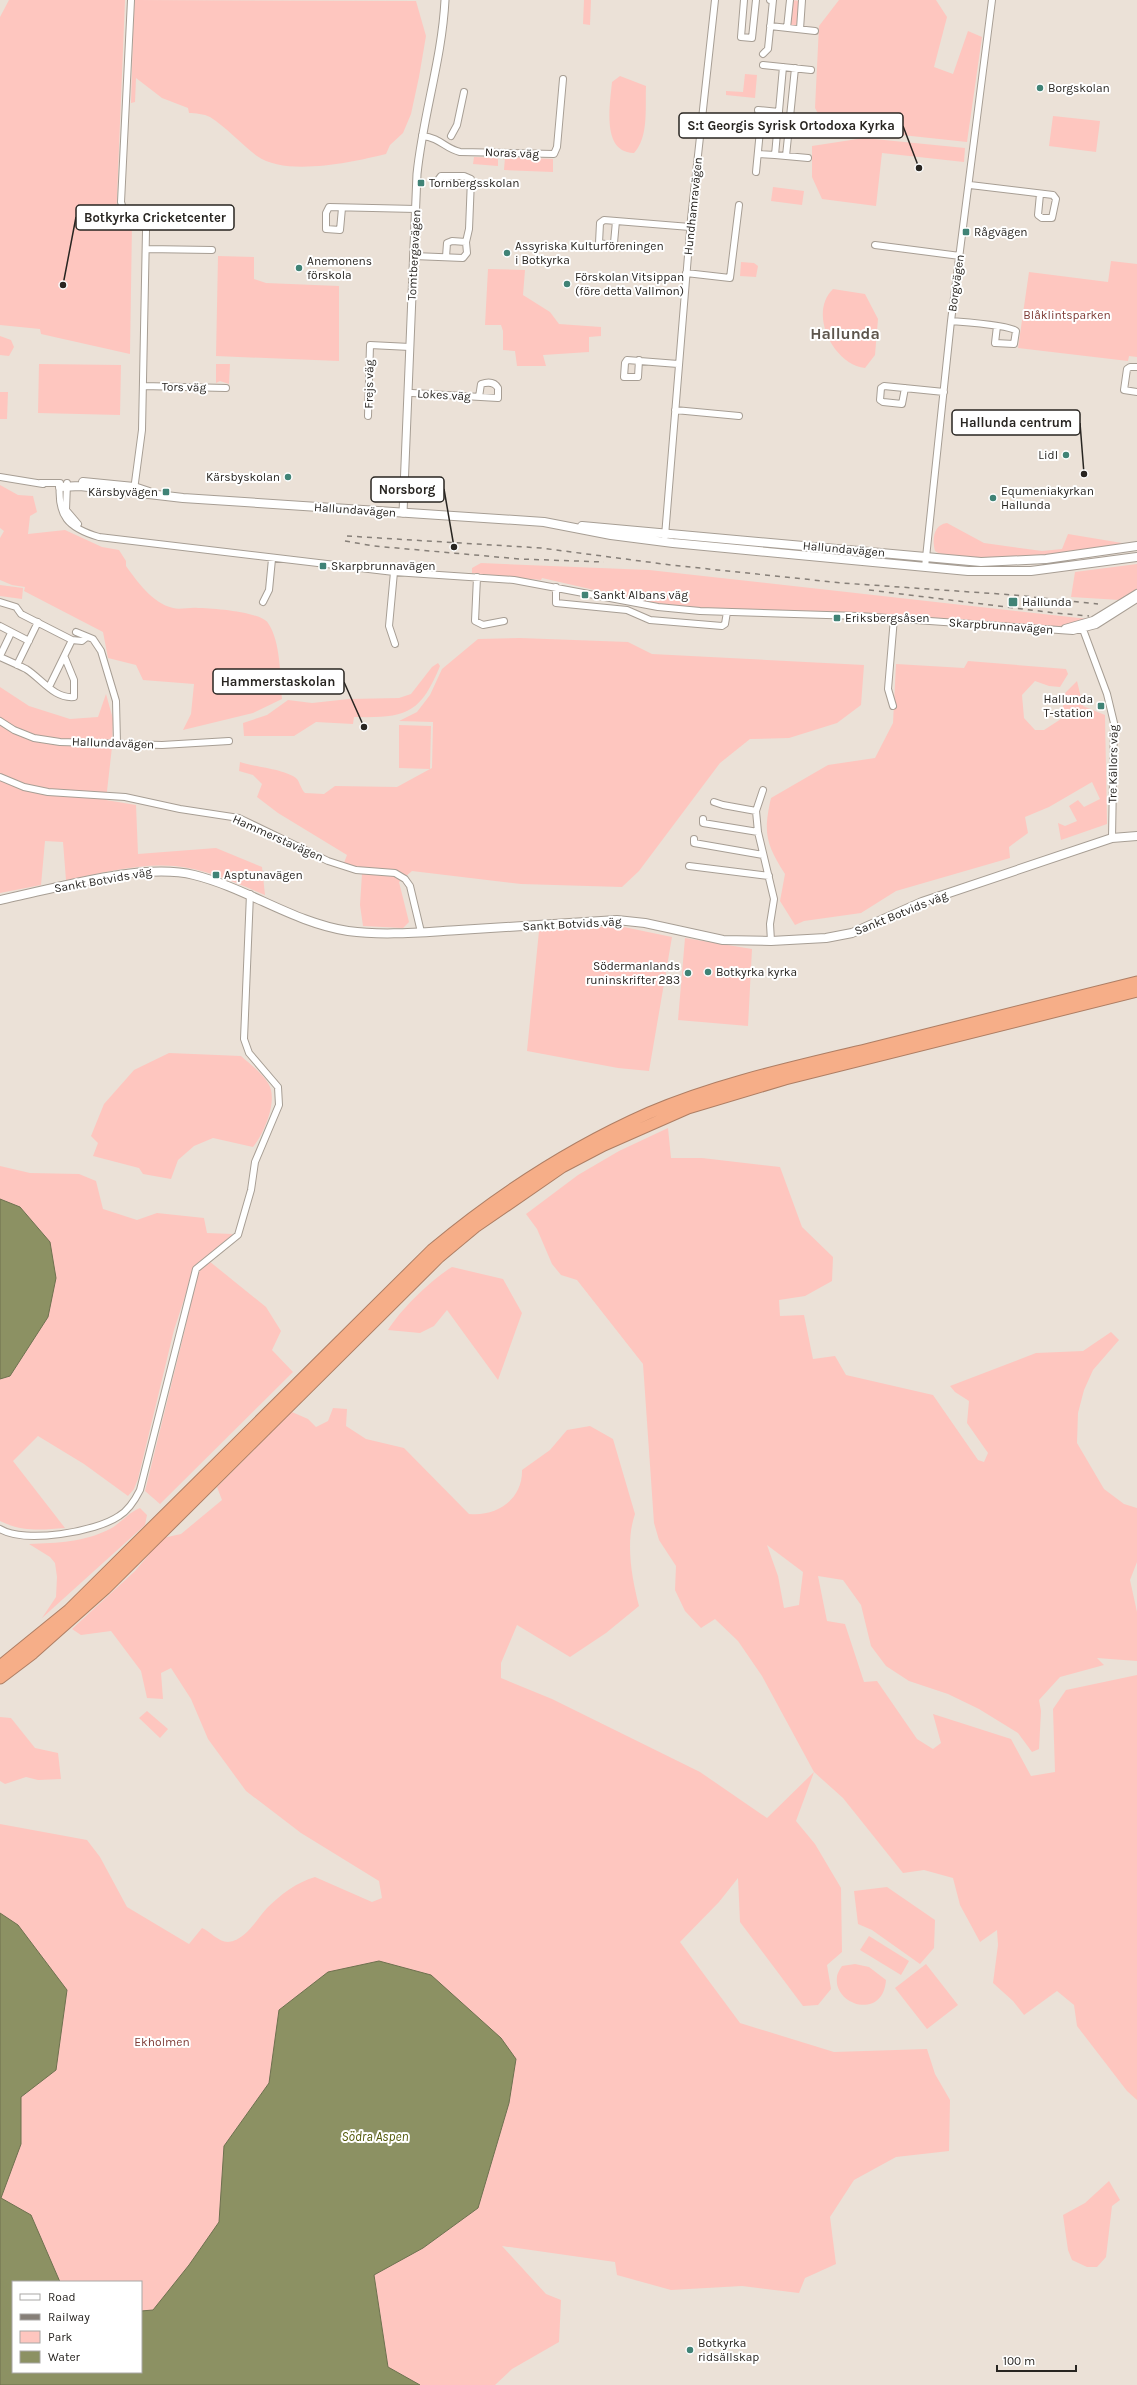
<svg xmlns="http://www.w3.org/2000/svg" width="1137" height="2385" font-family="Karla,sans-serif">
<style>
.green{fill:#fec6bf;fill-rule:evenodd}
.water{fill:#8c9163;stroke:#6e714f}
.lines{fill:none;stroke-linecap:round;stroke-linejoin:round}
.minor-casing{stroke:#a79e94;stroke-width:8}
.tertiary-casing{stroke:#a79e94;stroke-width:9}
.secondary-casing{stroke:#a79e94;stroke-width:10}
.motorway-casing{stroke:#ae7e64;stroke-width:13}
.minor{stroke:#fff;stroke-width:6}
.tertiary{stroke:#fff;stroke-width:7}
.secondary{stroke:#fff;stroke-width:8}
.motorway{stroke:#f6ae88;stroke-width:11}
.rail{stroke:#867f78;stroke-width:1.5;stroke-dasharray:5 5;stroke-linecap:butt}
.poi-dot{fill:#408376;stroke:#fff;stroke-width:1.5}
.labels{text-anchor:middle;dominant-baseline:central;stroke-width:4;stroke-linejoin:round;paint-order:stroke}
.poi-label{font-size:12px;fill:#282521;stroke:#fff;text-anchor:start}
.street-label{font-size:12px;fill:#282521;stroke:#fff}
.park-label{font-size:12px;fill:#7e3b35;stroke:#fff}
.water-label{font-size:13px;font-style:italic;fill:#525807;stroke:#fff}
.district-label{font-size:16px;font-weight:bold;fill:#5d554c;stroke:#fff}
.leader{fill:none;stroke:#282521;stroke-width:1.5}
.callout-dot{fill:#282521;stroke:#fff;stroke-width:1.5}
.callout{fill:#fff;stroke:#282521;stroke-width:1.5}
.callout-label{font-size:13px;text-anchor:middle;font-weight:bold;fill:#282521}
</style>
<rect width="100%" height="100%" fill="#ebe1d7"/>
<path class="green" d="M9 0H125L116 221 132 224 130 354 41 334 40 329 0 325V17Z
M134 0 416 1 426 36 419 77 411 114 403 133 390 145 386 154C353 162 286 177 257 156 242 145 225 126 210 117 204 114 195 113 189 113L188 108 162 98 136 78 135 102 131 103Z
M584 0H591L590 25 583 24Z
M792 0 800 1 797 27 790 26Z
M839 0H936L947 17 934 67 953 74 968 31 982 37 967 142 865 131 830 136 815 108 819 26Z
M745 74 757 75 755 98 726 95V91L743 92Z
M620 76 646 86C645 108 649 137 634 153 601 153 610 104 612 82Z
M1053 116 1100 121 1096 152 1049 146Z
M864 138 965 148 964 162 882 153 876 206 822 199 812 177V146Z
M474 157 498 158V166L473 164Z
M505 157 553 159V172L504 170Z
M773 187 804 191 802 205 771 201Z
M218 256 254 257V279L266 283 339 286V361L216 356Z
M1111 261 1137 264V357L1129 356 1128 361 1018 348 1029 272 1108 282Z
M741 262 754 263 758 266 756 277 740 276Z
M488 269 525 270 523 295 550 312 559 324 601 327V336L589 337V352L543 355 546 366H517L515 351 503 350V331L501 325H485Z
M833 289 865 294 878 319 875 355 865 368C833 364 808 313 833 289Z
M0 336 11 340 14 347 9 356 0 355Z
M39 364 121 365 120 415 38 413Z
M216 364H230L229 384 220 381 216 383Z
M0 392H8L7 419H0Z
M0 485 18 495 33 496 37 512 30 516 28 534 65 530 102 547 119 550 126 561V566C137 581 152 603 173 608 180 610 190 607 198 608 212 608 261 612 268 623 281 642 280 677 282 699L253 713 183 730 191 714 194 684 143 680 136 665 108 658 103 632 24 591 25 587 12 585 0 580V538L4 531 0 528Z
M947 523 984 543 1042 551 1062 549 1068 534 1122 543C1101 554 952 565 935 551 932 540 933 525 947 523Z
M481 563 649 570 1088 619 1061 626H1040L849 612 724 610 684 607 638 600 542 578 541 580 472 573V568Z
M1137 564V590L1120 600 1071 597 1075 572Z
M0 585 23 588 22 599 0 596Z
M520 638 628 642 652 654 864 665 861 705 837 723 789 738 750 739 720 763 639 871 622 887 521 884 412 871 399 882 409 922 403 928 363 926 360 905 362 874 342 868 347 855 278 813 257 797 262 784 253 775 239 771 240 762C253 767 286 769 297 779 300 783 301 789 305 793L324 794 335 786 397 787 430 769 399 768V725L431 726 430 769 432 768 433 722 399 721 417 712 430 695 442 669 478 639Z
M968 661 1066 669 1068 674 1060 687 1049 686 1035 681 1022 695 1024 718 1035 730H1044L1061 719 1065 693 1077 681 1083 706 1105 715 1107 824 1061 840 1058 823 1065 826 1077 821 1069 806 1078 800 1084 807 1100 799 1092 782 1049 807 1025 817 1028 833 1009 847 1010 858 896 891 861 913 804 921 795 925 780 901 785 874C766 844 763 833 771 798L828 765 875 758 893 723 896 664 964 668Z
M438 663 440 666C420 715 405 718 354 717L353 724 316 722 294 736H244L243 723 267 715 288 700 312 703 349 699 399 698 411 694 432 667Z
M0 687 29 706 70 719 98 717 106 694 113 719 112 747 106 800 136 805 138 854 216 848 262 867 265 895C236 883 206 869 175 866 139 863 102 873 66 880L63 842 45 841 41 885 0 893Z
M619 926 672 937 649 1071 618 1068 527 1051 539 931Z
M685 938 752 949 748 1026 678 1020Z
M169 1053 241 1056C250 1064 262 1073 268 1083 279 1099 264 1134 253 1147L213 1138 194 1146 178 1160 171 1179 143 1174 139 1168 93 1156 98 1143 91 1136 104 1104 134 1070Z
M668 1128 671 1158H702L780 1167 802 1227 833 1257 832 1281 805 1296 779 1300 780 1316 804 1315 813 1359 835 1356 846 1375 933 1395 978 1460 984 1462 988 1453 967 1423 969 1401 955 1392 950 1386 1036 1353 1083 1351 1111 1332 1119 1340 1093 1370 1084 1390 1078 1413 1077 1443 1104 1489 1124 1504 1137 1508V1562L1130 1580 1137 1612V1661L1097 1658 1104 1665 1060 1677 1039 1700 1041 1711 1039 1749 1032 1752 1018 1733 979 1709 948 1694 909 1681 886 1666 871 1646 861 1605 843 1580 818 1576 827 1621 845 1624 864 1682 877 1681 917 1739 933 1749 941 1743 933 1714 1011 1739 1031 1776 1055 1772 1053 1709 1066 1690 1137 1675V2100L1127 2091 1077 2026 1074 2005 1057 1991 1024 2015 1013 2001 993 1983 998 1945 997 1930 980 1942 960 1905 953 1878 924 1870 903 1873 843 1798 814 1772 796 1821 815 1844 841 1888 842 1952 827 1965 831 1989 818 2005 803 2006 740 1922 738 1878 719 1902 680 1942 740 2023 834 2052 927 2049 935 2074 950 2100 949 2151 896 2157 854 2180 830 2217 836 2264 805 2278 799 2293 742 2286 671 2290 617 2275 615 2262 502 2246 546 2294 561 2300 559 2342 512 2369 495 2385H420L388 2367 374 2275 423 2248 478 2208 509 2103 516 2059 285 2005 281 2009 269 2083 229 2140 219 2222 204 2248 153 2310 144 2311 141 2314V2282H60L0 2199 21 2138V2097L27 2093 0 1914V1824L87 1840 100 1857 127 1907 189 1944 202 1928C210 1931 218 1942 228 1942 246 1940 256 1920 267 1908 280 1895 297 1882 315 1877L372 1902 382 1898 379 1881 301 1833 246 1791 208 1739 191 1699 171 1668 161 1673 163 1699 147 1698 141 1671 111 1631 81 1635 72 1629 135 1571 163 1538 181 1534 222 1500 217 1487 292 1412 308 1419 316 1427 328 1421 333 1408 347 1409 346 1426 366 1439 404 1448 469 1514C497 1517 523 1499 522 1470L550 1450 567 1430 590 1426 613 1439 635 1514C625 1542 632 1579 639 1606L606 1633 570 1657 517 1625 501 1663V1678L552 1699 700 1772 767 1818 814 1772 762 1676 738 1641 715 1619 701 1628 685 1611 675 1590 676 1566 659 1540 654 1523 643 1364 577 1280 561 1275 552 1264 537 1229 526 1214 578 1175 619 1151ZM767 1545 803 1572 799 1605 784 1608 778 1576Z
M0 1166 30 1173 79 1174 96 1181 103 1209 137 1220 157 1213 204 1218 207 1233 233 1234 224 1245 195 1266 174 1330 138 1479 134 1489 128 1496 84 1464 38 1436 13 1461 65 1528C42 1530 22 1532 0 1521V1379L10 1376 48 1317 20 1207 0 1199Z
M209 1261 266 1307 281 1331 272 1350 293 1372 160 1504 145 1491 185 1329 195 1280 199 1271Z
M452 1267 503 1279 522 1313 498 1380 447 1310 434 1326 420 1333 388 1330C401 1309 431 1280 452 1267Z
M140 1508 147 1515 145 1525 42 1618 56 1597 57 1577 55 1563 50 1557 29 1544C58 1543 84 1542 110 1529 121 1523 129 1512 140 1508Z
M147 1711 168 1729 160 1738 139 1718Z
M0 1717 11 1718 35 1748 58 1753 61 1779 38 1780 26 1777 5 1784 0 1781Z
M887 1887 935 1920 934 1948 920 1964 872 1930 858 1924 854 1891Z
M869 1936 909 1961 901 1975 860 1950Z
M855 1964 869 1967 886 1980C883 2021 833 2005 837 1977 837 1974 840 1969 842 1966Z
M926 1964 958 2005 927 2029 895 1988Z
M1109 2181 1120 2200 1112 2206 1106 2257 1097 2267H1087L1072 2260 1068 2250 1063 2215 1085 2203Z"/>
<path class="water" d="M0 1199 20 1207 50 1242 56 1278 48 1317 10 1376 0 1379Z
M0 1913 18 1925 67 1990 56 2070 21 2097V2144L1 2198 31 2215 60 2282H13V2372H141V2311L153 2310 189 2265 219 2222 224 2146 269 2083 279 2010 328 1972 379 1961 431 1975 501 2038 516 2059 509 2103 478 2208 423 2248 374 2275 388 2367 420 2385H0Z"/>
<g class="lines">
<defs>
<path id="minor" d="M131 0 121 202 124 212 144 222 146 231 142 430 134 490
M744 0 741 37 752 38 756 0
M770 26 815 31
M787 28 790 0
M800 29 802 0
M763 54 768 49 773 0H770
M763 65 811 70
M783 67 775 155 808 158
M758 110 779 112
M422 136C441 138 444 148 460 152L554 154 557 147 563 79
M451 136 457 125 464 92
M758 154 775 155
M786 156 795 68
M756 172 761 120 757 115
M438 180 441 176H464L471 179 469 229 466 242
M970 185 1053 195 1056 199 1052 218H1042L1038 215 1040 194
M342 208 340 230 326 229V213L329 207 416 209
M616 221 614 243 611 245 599 243 600 223 604 220 690 227
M875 245 960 256
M146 249 212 250
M414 256 463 258 467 253 466 242 452 241 447 243 446 257
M686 273 730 278 739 205
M951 321C962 322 1010 325 1016 331L1014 344 995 343 997 326
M639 360 638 377H624L625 363 627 360 678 364
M1137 367H1130L1127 369 1124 390 1137 392
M143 386 226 388
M905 388 902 404 883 402 880 400 881 388 884 386 944 392
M408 393H412L498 398V388C494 381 487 382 481 384L479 397
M675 410 739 416
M368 416 370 345 410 347
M0 477 43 484
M40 483H60C57 516 68 528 99 537L394 572 514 580 658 607 700 611 859 616 1073 631 1096 625 1137 599
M67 483 66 510 78 524
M665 536 691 219 715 0
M925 567 951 321 992 0
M394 572 389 626 395 644
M477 577 475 621 483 625 504 621
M556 587V603L627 610 650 620 722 626 725 624 727 612
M0 602 16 607 21 614 72 640 82 641 87 637
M263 602 269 590 272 559
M1081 624 1107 694 1114 723 1112 838
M0 626 29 641
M1065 628 1093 620 1137 593
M76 632 93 639 101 651 116 701 117 743
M0 656 11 633
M0 657C9 661 18 665 26 669 42 679 54 699 74 697V680L65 658
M17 665 38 622
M49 687 72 640
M893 706 888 689 894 618
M0 721 14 730 34 738 60 742 162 745 229 741
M0 777 24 787 48 792 125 797 180 809 239 818 328 861 356 870 395 873 405 879 410 886 421 932
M763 790 756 811 758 832 774 899 770 924 771 941
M714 802 723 805 756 811
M703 819V823L758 832
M694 839V843L763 855
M689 866 769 876
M0 1529C25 1544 96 1532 119 1516 129 1510 135 1500 140 1490L196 1269 238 1235 251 1190 255 1162 279 1105 278 1087 249 1053 244 1039 250 894"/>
<path id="tertiary" d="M403 513 417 174C423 115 442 59 445 0"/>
<path id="secondary" d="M83 482 134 487 149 492
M60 487 80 486 183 498 544 522 611 535 673 543 968 571H1031L1137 557
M582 526 981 562 1046 559 1137 546
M0 900C54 889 141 862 194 875 247 888 294 923 348 931 384 936 423 932 459 930 512 927 564 923 617 920L645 923 723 940 771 941 826 938 852 933 922 902 1112 838 1137 836"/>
<path id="motorway" d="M0 1666 69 1610 432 1250C499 1194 570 1148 649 1113 719 1083 795 1067 869 1049 959 1027 1048 1004 1137 982
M0 1678 33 1653 105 1589 439 1257 475 1227 562 1167 604 1145 688 1108 785 1079 1137 991"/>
</defs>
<use href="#minor" class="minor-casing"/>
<use href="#tertiary" class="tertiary-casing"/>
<use href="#secondary" class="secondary-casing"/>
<use href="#motorway" class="motorway-casing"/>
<use href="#minor" class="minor"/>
<use href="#tertiary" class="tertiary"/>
<use href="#secondary" class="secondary"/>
<use href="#motorway" class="motorway"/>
<path class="rail" d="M347 536 541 548 671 565 842 583 1014 595 1098 604
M345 541 374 546 520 559 604 562
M869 590 1055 613 1089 616"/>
</g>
<g class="poi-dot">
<circle cx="1040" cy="88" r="4"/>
<rect x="417" y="179" width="8" height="8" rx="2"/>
<rect x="962" y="228" width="8" height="8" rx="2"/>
<circle cx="507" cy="253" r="4"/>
<circle cx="299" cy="268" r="4"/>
<circle cx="567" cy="284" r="4"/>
<circle cx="1066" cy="455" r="4"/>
<circle cx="288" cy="477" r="4"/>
<rect x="162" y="488" width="8" height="8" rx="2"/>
<circle cx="993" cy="498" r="4"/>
<rect x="319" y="562" width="8" height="8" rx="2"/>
<rect x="581" y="591" width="8" height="8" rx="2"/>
<rect x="1008" y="597" width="10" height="10" rx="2"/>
<rect x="833" y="614" width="8" height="8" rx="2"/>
<rect x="1097" y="702" width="8" height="8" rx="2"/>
<rect x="212" y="871" width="8" height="8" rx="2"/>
<circle cx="708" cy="972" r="4"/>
<circle cx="688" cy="973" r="4"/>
<circle cx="690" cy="2350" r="4"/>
</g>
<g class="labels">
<g class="poi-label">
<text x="1048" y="88">Borgskolan</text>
<text x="429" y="183">Tornbergsskolan</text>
<text x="974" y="232">Rågvägen</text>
<text x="515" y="246">Assyriska Kulturföreningen<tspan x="515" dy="14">i Botkyrka</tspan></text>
<text x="307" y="261">Anemonens<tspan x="307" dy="14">förskola</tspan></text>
<text x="575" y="277">Förskolan Vitsippan<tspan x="575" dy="14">(före detta Vallmon)</tspan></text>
<text x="1058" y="455" text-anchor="end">Lidl</text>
<text x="280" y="477" text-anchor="end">Kärsbyskolan</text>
<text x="1001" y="491">Equmeniakyrkan<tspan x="1001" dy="14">Hallunda</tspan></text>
<text x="158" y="492" text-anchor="end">Kärsbyvägen</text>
<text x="331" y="566">Skarpbrunnavägen</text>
<text x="593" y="595">Sankt Albans väg</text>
<text x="1022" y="602">Hallunda</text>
<text x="845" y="618">Eriksbergsåsen</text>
<text x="1093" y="699" text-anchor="end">Hallunda<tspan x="1093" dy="14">T-station</tspan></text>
<text x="224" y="875">Asptunavägen</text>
<text x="680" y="966" text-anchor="end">Södermanlands<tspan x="680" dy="14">runinskrifter 283</tspan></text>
<text x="716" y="972">Botkyrka kyrka</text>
<text x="698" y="2343">Botkyrka<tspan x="698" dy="14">ridsällskap</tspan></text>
</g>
<g class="street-label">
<text transform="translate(512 153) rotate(2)">Noras väg</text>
<text transform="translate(693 206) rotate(-84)">Hundhamravägen</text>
<text transform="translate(414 255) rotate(-87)">Tomtbergavägen</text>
<text transform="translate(956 283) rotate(-82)">Borgvägen</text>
<text transform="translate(369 384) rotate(-89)">Frejs väg</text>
<text transform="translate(184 387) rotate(1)">Tors väg</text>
<text transform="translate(444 395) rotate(3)">Lokes väg</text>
<text transform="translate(355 510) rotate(4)">Hallundavägen</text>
<text transform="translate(844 549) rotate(5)">Hallundavägen</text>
<text transform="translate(1001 626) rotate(4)">Skarpbrunnavägen</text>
<text transform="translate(113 743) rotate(2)">Hallundavägen</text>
<text transform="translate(1113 764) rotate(-89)">Tre Källors väg</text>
<text transform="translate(278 838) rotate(24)">Hammerstavägen</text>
<text transform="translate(103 880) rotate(-10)">Sankt Botvids väg</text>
<text transform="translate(901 913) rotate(-22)">Sankt Botvids väg</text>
<text transform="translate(572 924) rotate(-3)">Sankt Botvids väg</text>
</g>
<g class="park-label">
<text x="1067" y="315">Blåklintsparken</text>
<text x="162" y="2042">Ekholmen</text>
</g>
<g class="water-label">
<text x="375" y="2136">Södra Aspen</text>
</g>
<g class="district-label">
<text x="845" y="333">Hallunda</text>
</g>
</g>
<path class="leader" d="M919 168L903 126M63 285L76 217M1084 474L1080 423M454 547L444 489M364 727L344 682"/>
<g class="callout-dot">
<circle cx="919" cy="168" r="4"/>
<circle cx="63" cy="285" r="4"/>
<circle cx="1084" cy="474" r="4"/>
<circle cx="454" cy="547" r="4"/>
<circle cx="364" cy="727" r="4"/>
</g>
<g class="callout">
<rect x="679" y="113" width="224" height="25" rx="4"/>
<rect x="76" y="205" width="158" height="25" rx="4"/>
<rect x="952" y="410" width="128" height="25" rx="4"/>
<rect x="371" y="477" width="73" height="25" rx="4"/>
<rect x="213" y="669" width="131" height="25" rx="4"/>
</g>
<g class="callout-label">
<text x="791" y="130">S:t Georgis Syrisk Ortodoxa Kyrka</text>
<text x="155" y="222">Botkyrka Cricketcenter</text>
<text x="1016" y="427">Hallunda centrum</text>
<text x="407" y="494">Norsborg</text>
<text x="278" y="686">Hammerstaskolan</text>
</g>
<rect x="12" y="2281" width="130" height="92" fill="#ffffff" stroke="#a9a8a6"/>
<rect x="20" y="2294" width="20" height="6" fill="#ffffff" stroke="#a9a8a6"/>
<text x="48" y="2301" font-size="12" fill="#282521">Road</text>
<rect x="20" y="2314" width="20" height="6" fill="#867f78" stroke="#a9a8a6"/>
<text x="48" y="2321" font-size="12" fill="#282521">Railway</text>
<rect x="20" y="2331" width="20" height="12" fill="#fec6bf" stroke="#a9a8a6"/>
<text x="48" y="2341" font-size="12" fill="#282521">Park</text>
<rect x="20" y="2351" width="20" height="12" fill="#8c9163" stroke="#a9a8a6"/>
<text x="48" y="2361" font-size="12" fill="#282521">Water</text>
<path d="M997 2365v6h79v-6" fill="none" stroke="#282521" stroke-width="2"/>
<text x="1003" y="2365" font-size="12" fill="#282521" stroke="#ffffff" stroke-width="3" paint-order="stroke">100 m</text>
</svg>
